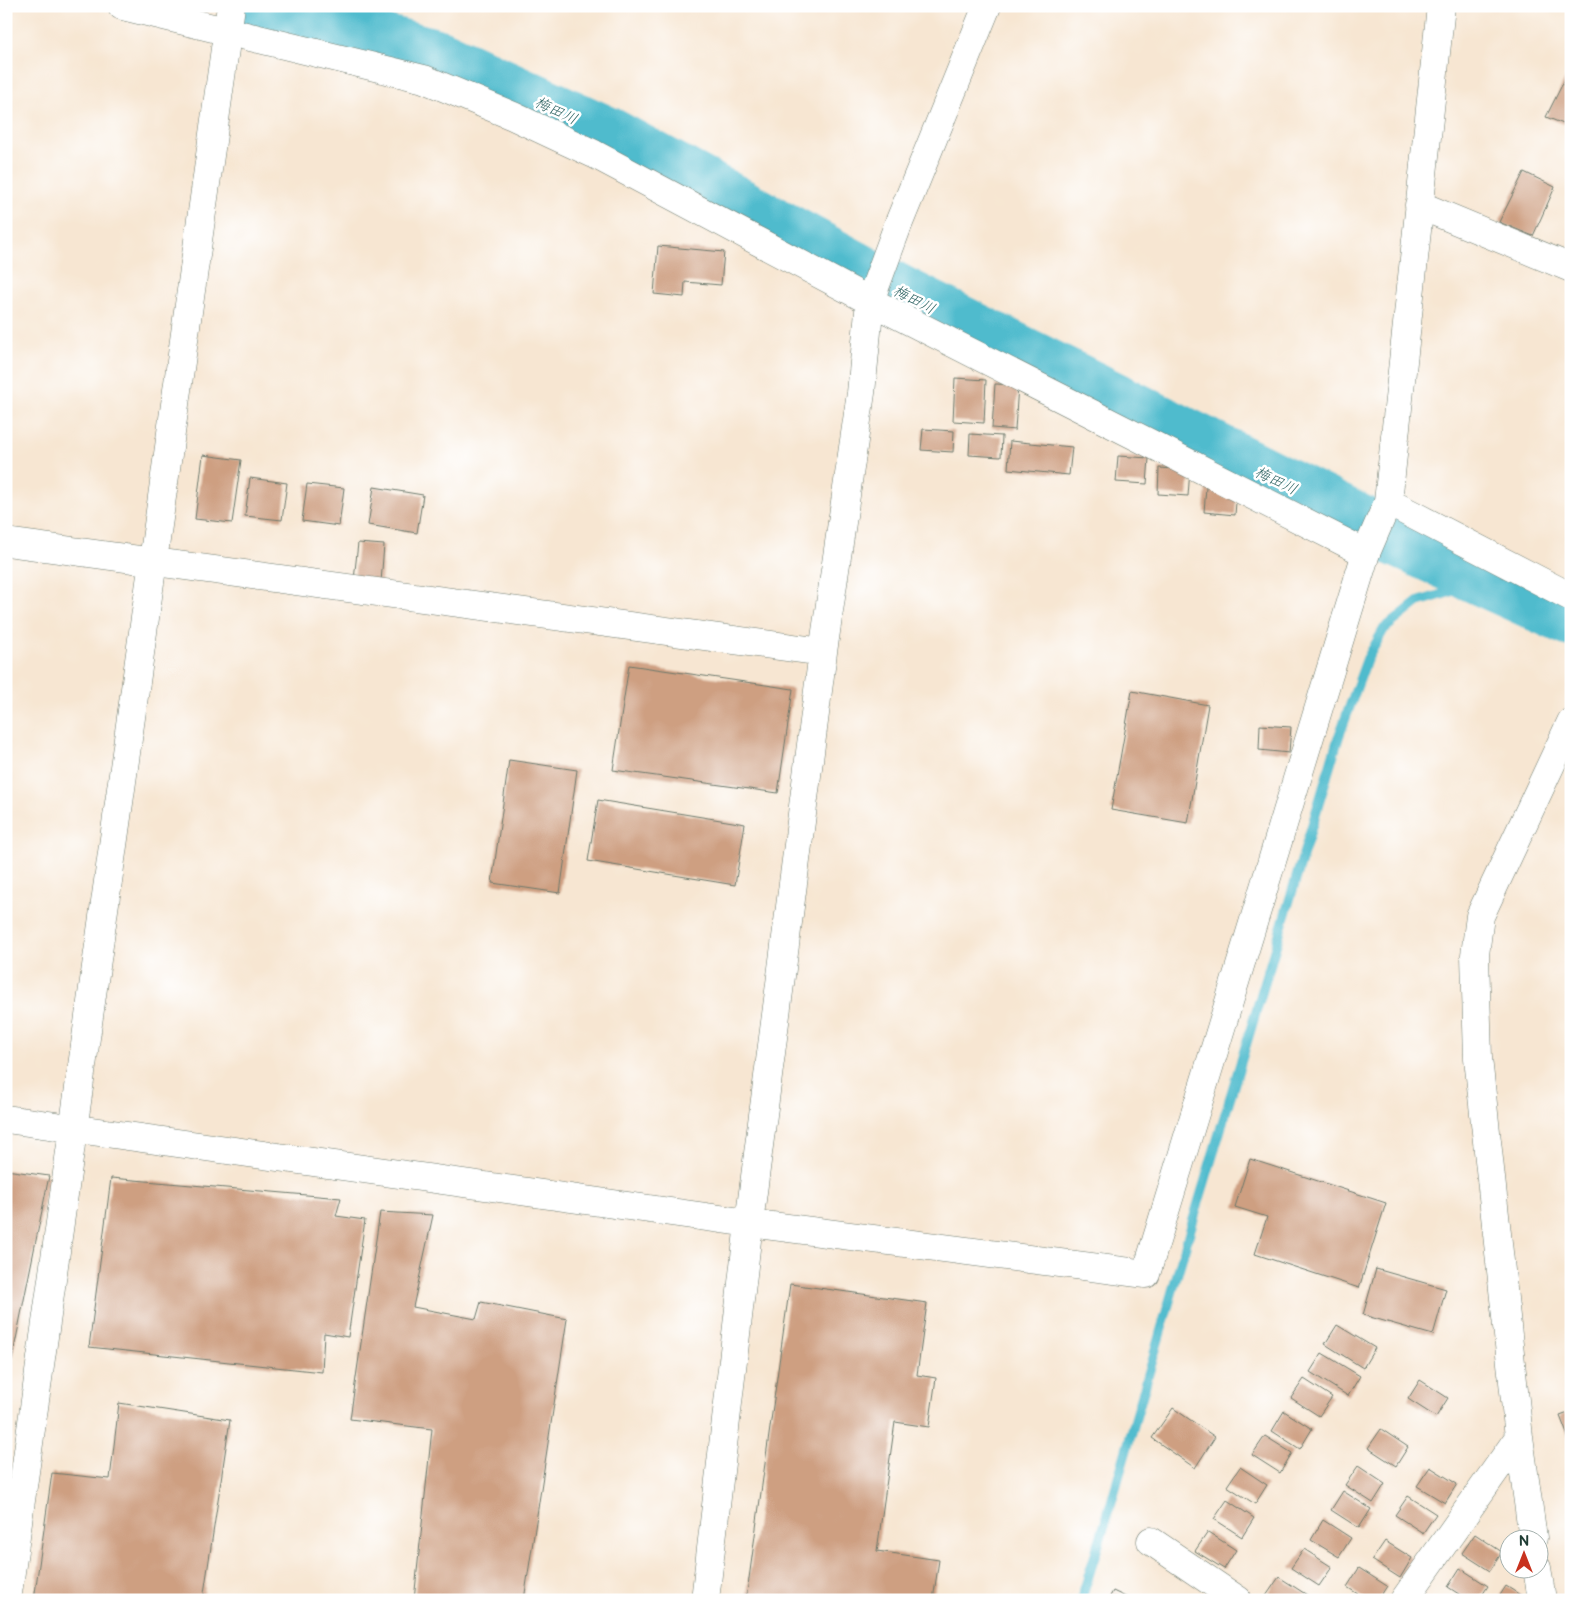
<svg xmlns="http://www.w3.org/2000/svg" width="1577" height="1606" font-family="'Balsamiq Sans','Klee One',sans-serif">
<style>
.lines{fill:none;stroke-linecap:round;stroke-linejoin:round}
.stream{stroke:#50bbcd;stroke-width:10}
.river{stroke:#50bbcd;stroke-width:56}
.building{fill:#ce9f81}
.minor-casing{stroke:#6b786b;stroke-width:29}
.minor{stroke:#fff;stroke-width:28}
.labels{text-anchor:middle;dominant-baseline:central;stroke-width:5;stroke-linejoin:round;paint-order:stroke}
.water-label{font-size:15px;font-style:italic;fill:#2e6362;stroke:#fff}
</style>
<rect width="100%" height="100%" fill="#fff"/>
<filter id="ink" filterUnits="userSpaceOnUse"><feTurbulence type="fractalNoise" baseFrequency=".02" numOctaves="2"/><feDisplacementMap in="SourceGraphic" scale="10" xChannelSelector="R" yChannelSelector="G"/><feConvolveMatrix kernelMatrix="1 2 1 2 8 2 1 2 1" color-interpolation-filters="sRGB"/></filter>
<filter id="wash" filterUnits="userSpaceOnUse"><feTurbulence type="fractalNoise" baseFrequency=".0096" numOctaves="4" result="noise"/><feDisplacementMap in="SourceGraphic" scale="20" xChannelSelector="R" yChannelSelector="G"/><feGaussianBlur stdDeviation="1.12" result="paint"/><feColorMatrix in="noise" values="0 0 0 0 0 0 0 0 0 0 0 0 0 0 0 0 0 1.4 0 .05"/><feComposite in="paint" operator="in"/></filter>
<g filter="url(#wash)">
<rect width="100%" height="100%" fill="#f7e6d2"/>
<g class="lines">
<path class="stream" d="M1081 1600 1108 1514 1186 1244 1339 736 1367 659 1384 629 1418 602 1453 591 1482 589 1517 595"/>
<path class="river" d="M249 6 439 57 609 135 902 294 1359 522 1571 619"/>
</g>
<g id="blocks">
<path class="building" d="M1571 67V127L1546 117Z
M1524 172 1555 187 1533 236 1499 222Z
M658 246 724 252 721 285 685 282 684 297 654 294Z
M955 378 986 380 984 423 953 421Z
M995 384 1018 385 1015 430 992 428Z
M923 429 954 431 953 452 921 450Z
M970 434 1002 436 1001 457 969 455Z
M1010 441 1072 447 1069 475 1008 469Z
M203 455 241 460 232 523 195 519Z
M1118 456 1149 458 1147 484 1116 482Z
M1159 468 1190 470 1188 496 1158 494Z
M250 478 287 483 282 520 245 516Z
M307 484 344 488 339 526 302 521Z
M374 487 423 495 417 533 368 525Z
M1206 487 1237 489 1235 515 1204 512Z
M358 543 384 545 381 582 354 580Z
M629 665 793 689 778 793 613 770Z
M1132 691 1208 705 1188 823 1111 810Z
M1260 725 1291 727 1289 753 1259 750Z
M509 760 577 770 560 893 492 883Z
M598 800 745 824 735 885 588 861Z
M1250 1159 1386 1203 1359 1288 1255 1254 1267 1217 1235 1207Z
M6 1170 49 1176 10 1369 6 1370Z
M111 1178 341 1198 336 1216 365 1220 348 1337 324 1333 322 1372 89 1347Z
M380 1212 433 1215 413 1307 476 1319 481 1302 567 1319 524 1600H414L432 1429 350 1419Z
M1376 1269 1446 1289 1433 1335 1363 1315Z
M790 1284 927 1303 917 1375 936 1378 929 1427 895 1422 877 1551 939 1560 933 1600H746Z
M1337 1325 1375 1348 1363 1368 1325 1344Z
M1322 1353 1360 1376 1348 1396 1310 1372Z
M1304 1379 1332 1397 1319 1416 1291 1398Z
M1420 1380 1448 1398 1436 1417 1408 1399Z
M119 1403 230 1420 203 1600H34L52 1473 110 1479Z
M1173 1408 1215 1437 1195 1468 1152 1438Z
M1284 1411 1312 1429 1300 1449 1272 1431Z
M1571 1412V1444L1560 1416Z
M1381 1429 1408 1447 1396 1466 1368 1448Z
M1265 1436 1292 1453 1280 1473 1252 1455Z
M1358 1466 1385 1484 1373 1503 1345 1485Z
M1240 1467 1267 1485 1255 1504 1227 1486Z
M1430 1467 1457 1484 1445 1503 1417 1486Z
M1343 1491 1371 1509 1359 1528 1331 1510Z
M1408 1496 1436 1514 1423 1533 1395 1515Z
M1227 1500 1254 1518 1242 1537 1214 1519Z
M1323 1520 1351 1538 1339 1557 1311 1540Z
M1208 1532 1236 1550 1224 1569 1195 1551Z
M1475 1534 1502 1552 1490 1571 1462 1553Z
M1385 1541 1412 1558 1400 1578 1372 1560Z
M1304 1549 1332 1567 1319 1586 1291 1568Z
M1359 1568 1387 1586 1378 1600H1367L1347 1587Z
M1460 1568 1488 1586 1479 1600H1468L1448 1587Z
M1279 1577 1307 1595 1304 1600H1272L1266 1596Z
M1506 1586 1528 1600H1497Z
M1113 1591 1132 1600H1108Z"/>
</g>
</g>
<g filter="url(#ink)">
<use href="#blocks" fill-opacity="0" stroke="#6b786b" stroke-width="1"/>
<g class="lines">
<defs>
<path id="minor" d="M122 6 424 79 513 116 594 154 870 301 1366 553
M1419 205 1571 268
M1388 502 1571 597
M6 542 823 652
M6 1119 749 1223 1146 1274 1366 553 1388 502 1441 6
M1533 1538 1519 1437 1478 1058 1475 955 1480 916 1571 722
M1151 1541 1238 1600
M1537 1568 1542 1600
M7 1600 231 6
M705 1600 749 1223 823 652 861 393 870 301 898 225 987 6
M1404 1600 1519 1437"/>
</defs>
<use href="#minor" class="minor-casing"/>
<use href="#minor" class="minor"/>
</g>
</g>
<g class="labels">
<g class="water-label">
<text transform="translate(556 111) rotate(25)">梅田川</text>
<text transform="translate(914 300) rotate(27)">梅田川</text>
<text transform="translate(1276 481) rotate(26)">梅田川</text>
</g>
</g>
<rect width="1577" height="1606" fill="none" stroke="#fff" stroke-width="25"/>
<g transform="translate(1524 1554)"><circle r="24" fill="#ffffff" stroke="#a5b1ae"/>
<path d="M0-4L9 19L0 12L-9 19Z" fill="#c8321e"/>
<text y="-8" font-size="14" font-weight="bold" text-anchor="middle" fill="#1f3d34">N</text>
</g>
</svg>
